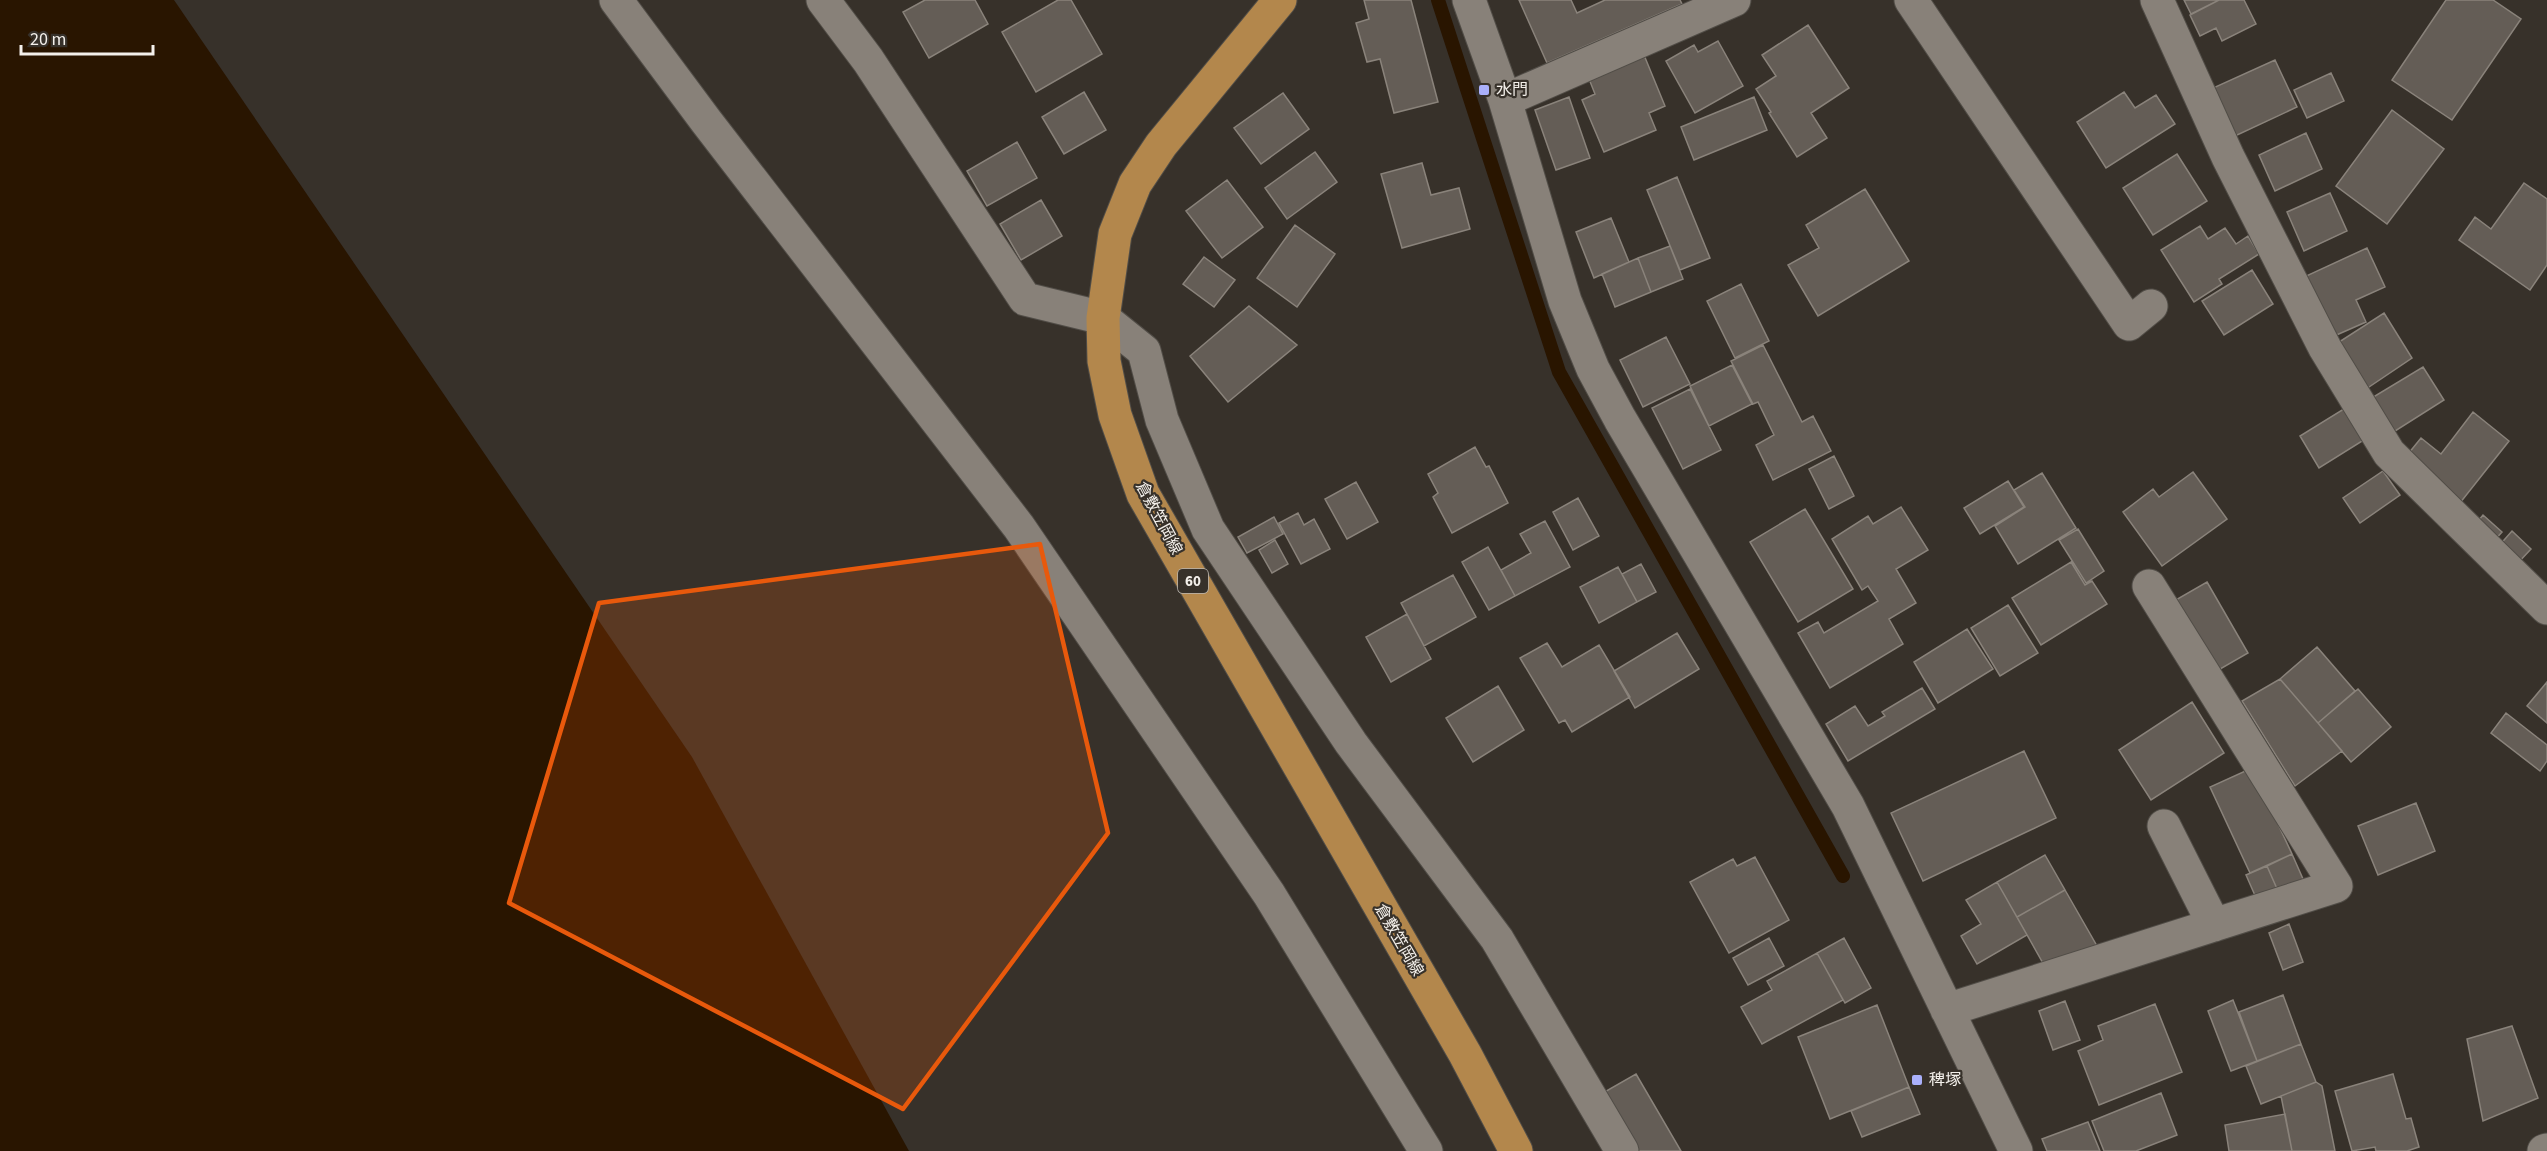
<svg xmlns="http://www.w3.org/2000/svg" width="2547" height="1151" font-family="'Source Sans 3','Noto Sans JP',sans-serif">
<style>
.water{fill:#291500}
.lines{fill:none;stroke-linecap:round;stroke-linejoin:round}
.stream{stroke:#291500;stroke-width:14}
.building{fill:#645d56;stroke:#8a837b;stroke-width:1.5}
.street-casing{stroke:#514d47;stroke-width:35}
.secondary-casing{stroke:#514d47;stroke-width:35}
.primary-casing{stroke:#514d47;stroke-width:35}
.street{stroke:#888179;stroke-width:33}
.secondary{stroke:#888179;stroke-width:33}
.primary{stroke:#b3874c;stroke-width:33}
.marked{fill:#e8590c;fill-opacity:0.2;stroke:#e8590c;stroke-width:4.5;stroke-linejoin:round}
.poi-dot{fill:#aab0fb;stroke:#37312a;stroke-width:2}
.labels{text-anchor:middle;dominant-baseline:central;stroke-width:4.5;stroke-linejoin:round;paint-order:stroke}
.shield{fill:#37312a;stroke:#bbb7b1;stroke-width:1.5}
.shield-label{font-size:15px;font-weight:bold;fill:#f4f0eb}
.poi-label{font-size:16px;fill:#f4f0eb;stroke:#37312a;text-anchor:start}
.street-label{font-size:16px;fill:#f4f0eb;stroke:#37312a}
</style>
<rect width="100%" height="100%" fill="#37312a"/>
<path class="water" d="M0 0H174L692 757 909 1151H0Z"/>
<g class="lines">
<path class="stream" d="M1438 0 1559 372 1843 876"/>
</g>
<path class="building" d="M925 0H975L988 24 929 58 903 12Z
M1058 0H1071L1102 54 1036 92 1002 32Z
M1364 0H1411L1438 102 1394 113 1380 59 1367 62 1356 23 1369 19Z
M1519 0H1571L1577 13 1605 0H1680L1682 4 1547 63Z
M2184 0H2219L2191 14Z
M2219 0H2244L2256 24 2222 41 2216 28 2200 36 2190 15Z
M2446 0H2493L2521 19 2452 120 2392 80Z
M1808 25 1849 88 1811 113 1827 138 1797 157 1769 113 1771 112 1756 89 1776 76 1762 55Z
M1718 41 1743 86 1695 113 1666 61 1694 45 1698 52Z
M1644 55 1665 106 1649 113 1656 130 1604 152 1582 100 1595 94 1589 79Z
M2275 60 2297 107 2235 136 2213 88Z
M2331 73 2344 101 2307 118 2294 90Z
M1084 92 1106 130 1064 154 1042 117Z
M2124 92 2135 108 2156 95 2175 124 2106 168 2077 122Z
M1283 93 1309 129 1261 164 1234 128Z
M1569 97 1590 158 1556 170 1535 110Z
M1754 97 1767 130 1694 160 1681 127Z
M2392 110 2444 149 2387 224 2336 186Z
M2306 133 2322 169 2275 191 2259 155Z
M1017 142 1037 178 987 206 967 171Z
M1315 152 1337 182 1287 219 1265 188Z
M2177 154 2207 201 2153 235 2123 188Z
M1422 163 1431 195 1459 188 1470 229 1402 248 1381 174Z
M1677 177 1710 258 1680 270 1647 190Z
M1227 180 1263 227 1222 258 1186 211Z
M2524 183 2547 199V265L2530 290 2459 240 2475 217 2491 229Z
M1865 189 1909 261 1818 316 1788 265 1819 248 1806 225Z
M2330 193 2347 231 2304 251 2287 212Z
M1041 200 1062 236 1021 260 1000 224Z
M1611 218 1629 262 1594 278 1576 232Z
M1295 225 1335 254 1297 307 1257 278Z
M2200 226 2208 239 2225 228 2236 244 2248 236 2259 254 2219 279 2222 284 2194 302 2161 250Z
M1670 246 1683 279 1651 292 1638 258Z
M2367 248 2385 287 2356 300 2366 322 2332 337 2304 277Z
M1204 257 1235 280 1214 307 1183 284Z
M1638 258 1651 292 1615 307 1602 274Z
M2252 270 2273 304 2224 335 2202 301Z
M1741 284 1769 341 1735 358 1707 301Z
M1249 306 1297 345 1228 402 1190 356Z
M2384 313 2412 358 2366 389 2336 344Z
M1666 337 1690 384 1643 407 1620 360Z
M1763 345 1802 422 1813 416 1831 451 1773 480 1756 445 1774 435 1758 402 1753 404 1731 361Z
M1732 365 1752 404 1709 426 1690 386Z
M2423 367 2444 400 2392 433 2370 399Z
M1690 389 1721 450 1683 469 1652 408Z
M2347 407 2367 438 2319 468 2300 436Z
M2473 412 2509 441 2460 503 2404 459 2421 438 2441 454Z
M1475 447 1486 467 1489 466 1508 503 1452 533 1433 497 1438 493 1428 474Z
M1834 456 1854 496 1829 509 1809 469Z
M2383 471 2400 495 2360 523 2343 498Z
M2193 472 2227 519 2162 566 2123 512 2153 489 2159 497Z
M2042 473 2076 528 2018 564 1995 526 2025 507 2014 490Z
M2008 481 2024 507 1980 534 1964 508Z
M1356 482 1378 522 1347 539 1325 499Z
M1578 498 1599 536 1573 550 1553 512Z
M1901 507 1928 550 1896 569 1916 603 1889 619 1903 644 1830 688 1798 633 1818 622 1824 633 1878 601 1868 586 1862 590 1832 539 1868 516 1873 524Z
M1805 509 1853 589 1798 622 1750 542Z
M1298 513 1304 525 1314 519 1330 549 1301 564 1279 523Z
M2483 515 2502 532 2493 542 2474 526Z
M1274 517 1283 534 1247 553 1238 537Z
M1545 521 1570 567 1515 596 1501 570 1531 553 1520 534Z
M2078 529 2104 571 2086 583 2059 540Z
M2512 531 2531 549 2516 565 2497 548Z
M1275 540 1288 564 1272 573 1259 550Z
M1488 547 1515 596 1489 610 1462 562Z
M2071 562 2085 585 2092 581 2107 604 2041 645 2012 598Z
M1641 564 1656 592 1637 602 1622 574Z
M1618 567 1637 602 1599 623 1580 587Z
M1453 575 1476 617 1424 646 1401 603Z
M2207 582 2248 653 2215 672 2174 601Z
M2008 605 2038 653 2000 676 1971 628Z
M1407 614 1431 659 1391 682 1366 637Z
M1967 629 1993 669 1938 703 1914 662Z
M1677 633 1699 669 1635 708 1614 671Z
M1547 643 1562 667 1599 645 1630 697 1572 732 1565 720 1559 723 1520 658Z
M2317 647 2355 691 2318 723 2280 679Z
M2280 679 2342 751 2295 786 2242 701Z
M2547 682V723L2527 706Z
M1498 686 1524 730 1473 762 1446 718Z
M1922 688 1935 709 1848 761 1826 724 1855 706 1868 726 1885 716 1882 712Z
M2358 689 2391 727 2351 762 2318 723Z
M2192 702 2224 753 2151 800 2119 750Z
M2506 713 2547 745V761L2540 771 2491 733Z
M2024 751 2056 818 1923 881 1891 813Z
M2252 768 2292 854 2250 873 2210 787Z
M2416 803 2435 851 2378 875 2358 826Z
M2292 854 2303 879 2278 891 2267 866Z
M2045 855 2065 890 2017 917 1997 882Z
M1755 857 1789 920 1729 953 1690 882 1733 859 1737 866Z
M2267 866 2278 891 2257 900 2246 875Z
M1997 882 2027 935 1977 964 1961 936 1981 924 1966 900Z
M2065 890 2097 946 2049 974 2017 917Z
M2289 924 2303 962 2283 970 2269 933Z
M1769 938 1784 966 1748 985 1733 958Z
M1844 938 1871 988 1845 1003 1817 953Z
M1817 953 1843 1000 1762 1044 1741 1007 1772 990 1767 981Z
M2283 995 2301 1044 2257 1061 2239 1012Z
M2233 1000 2257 1061 2231 1071 2208 1011Z
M2065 1001 2080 1040 2053 1050 2039 1011Z
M2155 1004 2182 1072 2099 1105 2078 1051 2103 1040 2098 1026Z
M1877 1005 1909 1087 1830 1119 1798 1037Z
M2512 1026 2538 1098 2483 1121 2467 1039Z
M2301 1044 2316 1082 2261 1104 2246 1066Z
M1636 1074 1681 1151H1634L1601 1094Z
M2393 1074 2406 1119 2411 1118 2419 1147 2407 1151H2376L2375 1147 2352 1151 2335 1091Z
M2316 1082 2322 1086 2335 1151H2292L2281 1096Z
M1909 1087 1920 1114 1862 1137 1851 1111Z
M2161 1093 2177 1135 2136 1151H2104L2092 1121Z
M2285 1114 2292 1151H2229L2225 1125Z
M2088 1122 2100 1151H2047L2042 1139Z"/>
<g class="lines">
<defs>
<path id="street" d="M823 0 868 60 1025 299 1103 318 1144 351 1162 420 1208 529 1351 743 1497 939 1622 1151
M1469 0 1505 100 1565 301 1593 369 1620 419 1848 806 2016 1151
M1911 0 2129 324 2151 306
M2157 0 2228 157 2325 348 2389 453 2547 608
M1505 100 1734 0
M2164 826 2214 925
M1947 1010 2336 886 2149 586
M2544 1151 2547 1150"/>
<path id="secondary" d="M616 0 706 121 1019 527 1269 894 1426 1151"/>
<path id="primary" d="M1280 0 1161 145 1135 184 1115 234 1103 318 1104 361 1115 415 1143 494 1465 1054 1516 1151"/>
</defs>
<use href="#street" class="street-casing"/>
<use href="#secondary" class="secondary-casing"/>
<use href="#primary" class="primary-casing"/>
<use href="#street" class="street"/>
<use href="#secondary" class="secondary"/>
<use href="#primary" class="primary"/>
</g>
<path class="marked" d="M1040 544 1108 833 903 1109 509 903 599 603Z"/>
<g class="poi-dot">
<rect x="1478" y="84" width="12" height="12" rx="3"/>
<rect x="1911" y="1074" width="12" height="12" rx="3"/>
</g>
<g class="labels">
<rect class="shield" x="1178" y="569" width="30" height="24" rx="4.5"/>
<g class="shield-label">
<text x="1193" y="581">60</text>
</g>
<g class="poi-label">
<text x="1496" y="90">水門</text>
<text x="1929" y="1080">稗塚</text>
</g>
<g class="street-label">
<text transform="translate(1159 518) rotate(62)">倉敷笠岡線</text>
<text transform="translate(1399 940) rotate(60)">倉敷笠岡線</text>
</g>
</g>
<path d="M21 45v9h132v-9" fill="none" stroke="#f4f0eb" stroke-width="3"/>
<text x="30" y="45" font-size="18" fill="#f4f0eb" stroke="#37312a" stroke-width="4.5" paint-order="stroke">20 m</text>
</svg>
